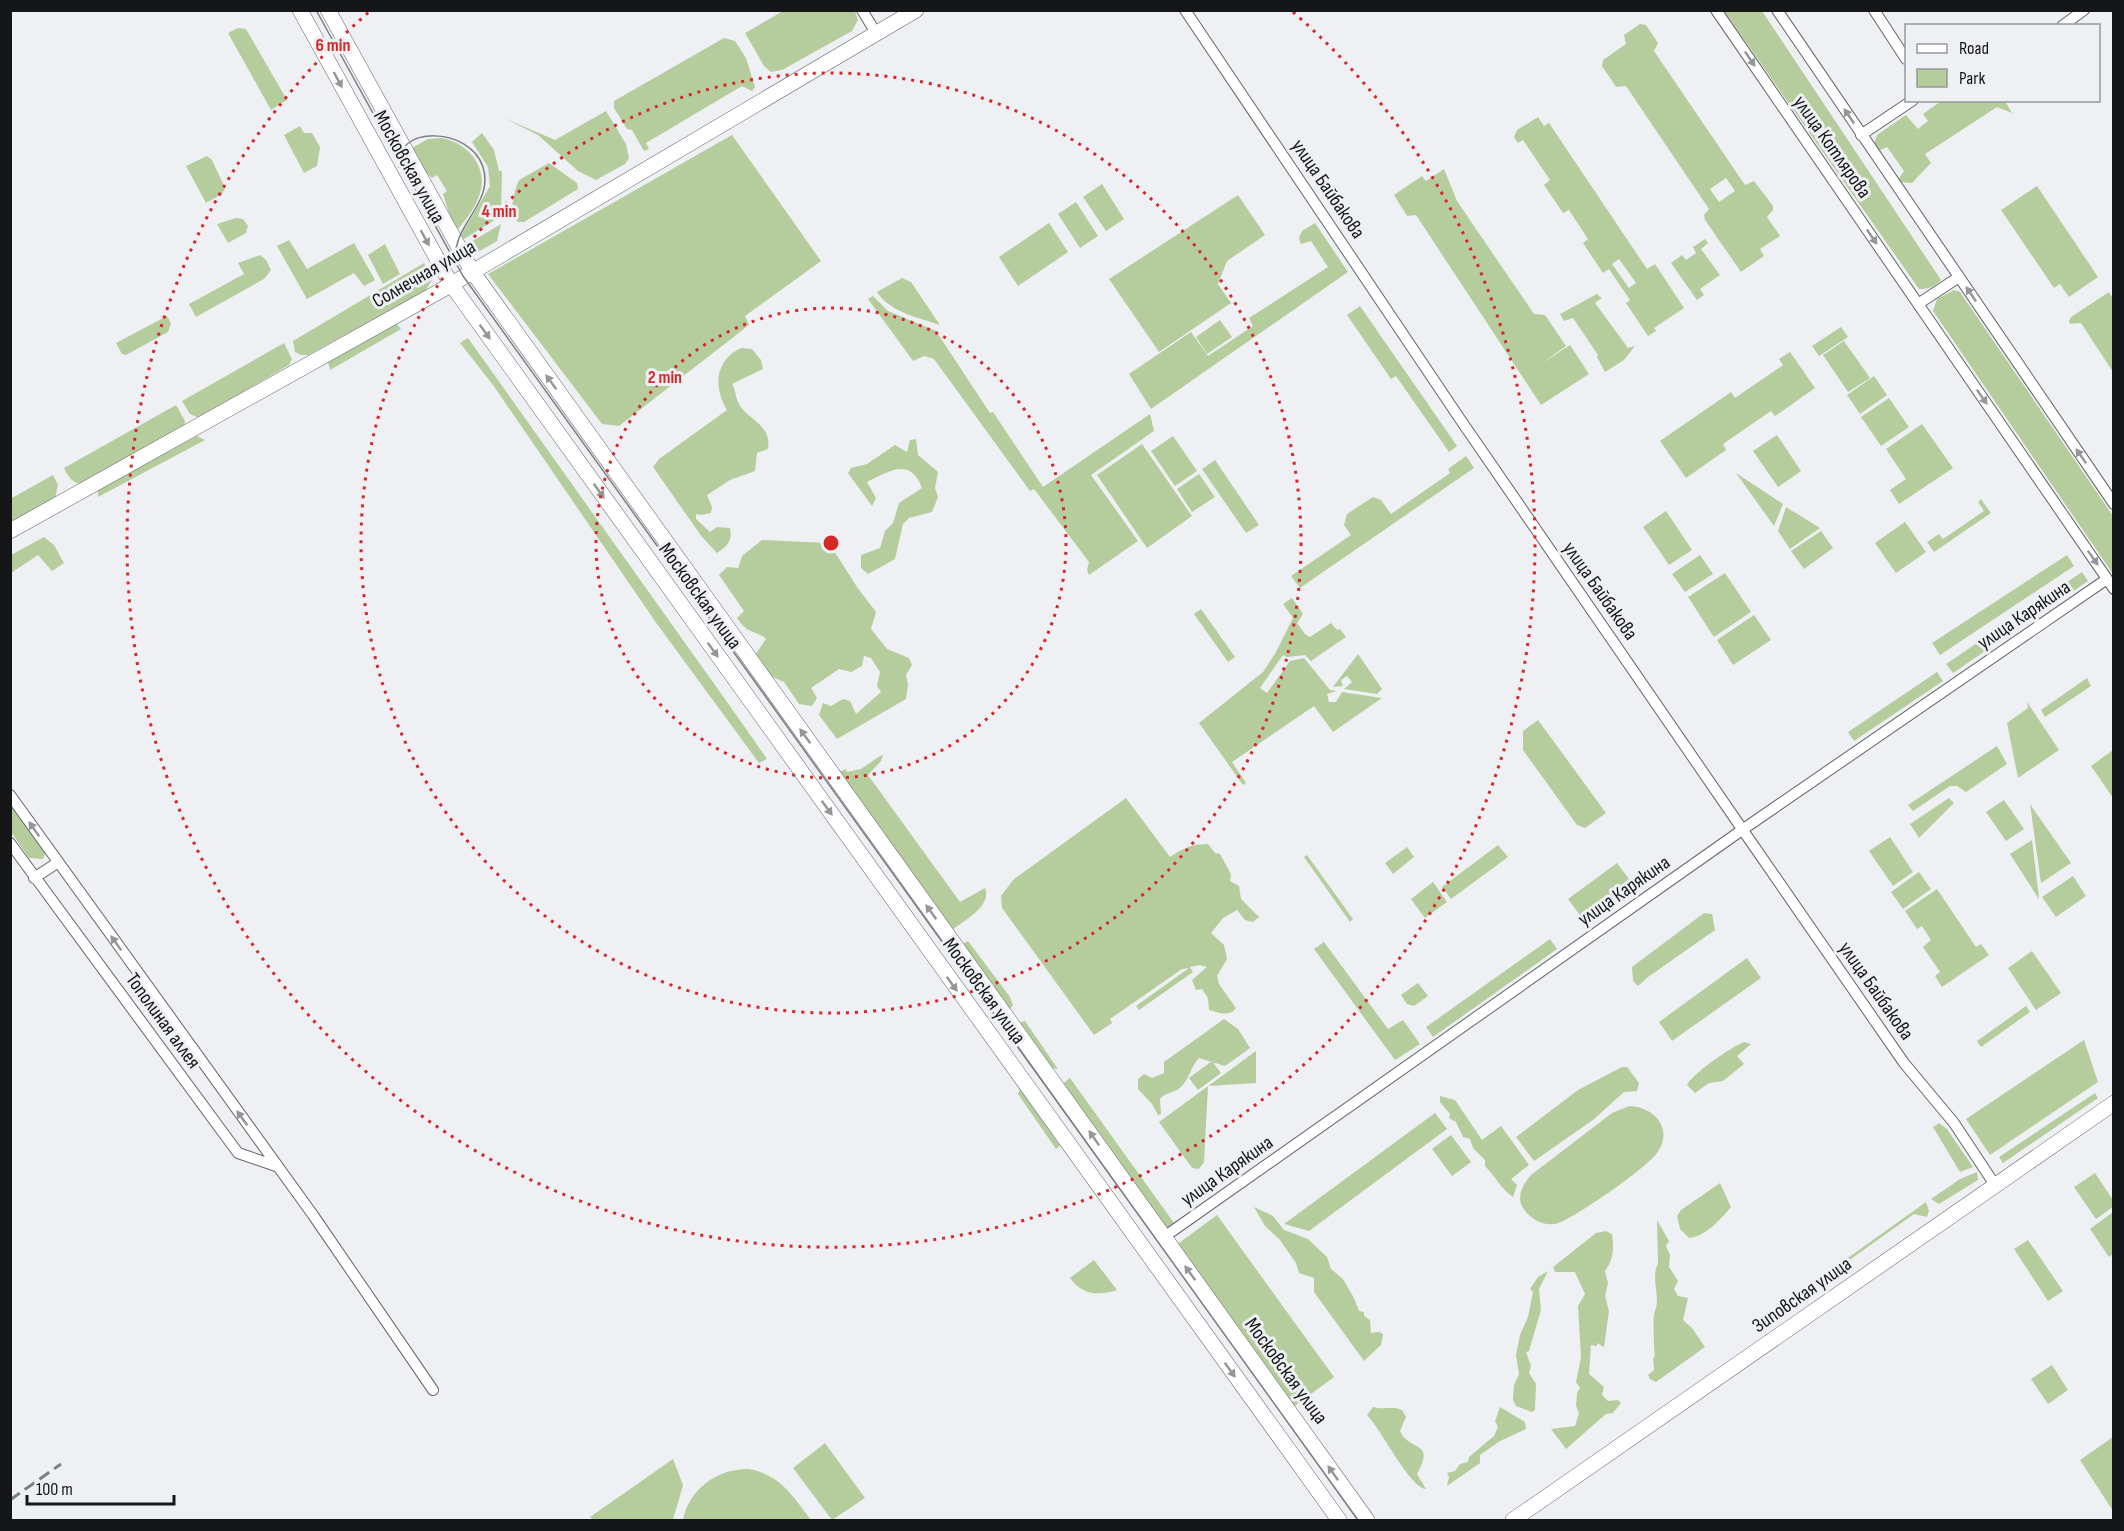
<svg xmlns="http://www.w3.org/2000/svg" width="2124" height="1531" font-family="'Sofia Sans Condensed',sans-serif">
<style>
.green{fill:#b5cd9c;fill-rule:evenodd}
.lines{fill:none;stroke-linecap:round;stroke-linejoin:round}
.street-casing{stroke:#636568;stroke-width:12}
.secondary-casing{stroke:#636568;stroke-width:16}
.street{stroke:#fff;stroke-width:10}
.secondary{stroke:#fff;stroke-width:15}
.tram{stroke:#7d7e81;stroke-width:1.5}
.rail{stroke:#7d7e81;stroke-width:3;stroke-dasharray:12 6;stroke-linecap:butt}
.oneway{fill:#969697}
.ring{fill:none;stroke:#d62828;stroke-width:3;stroke-dasharray:3 6}
.labels{text-anchor:middle;dominant-baseline:central;stroke-width:6;stroke-linejoin:round;paint-order:stroke}
.street-label{font-size:20px;fill:#151618;stroke:#eef0f4}
.centre{fill:#d62828;stroke:#eef0f4;stroke-width:3}
.ring-label{font-size:18px;text-anchor:middle;font-weight:bold;fill:#d62828;stroke:#eef0f4;stroke-width:6;stroke-linejoin:round;paint-order:stroke}
</style>
<rect width="100%" height="100%" fill="#eef0f4"/>
<path class="green" d="M783 11H855L858 20 852 31 782 70 771 72 764 66 745 33Z
M1724 11H1762L1941 280C1934 287 1929 289 1919 289Z
M1640 24 1646 25 1658 43 1654 51 1745 185 1754 181 1773 206V210L1767 217 1780 236 1760 249 1764 256 1741 272 1705 220 1704 215 1709 209 1626 86 1616 87 1602 66 1603 60 1626 44 1624 35ZM1726 178 1735 191 1719 202 1710 189Z
M238 28 246 29 287 100 271 110 228 33Z
M724 38 735 41 746 58 755 87 752 91 742 86 646 143 649 149 644 151 632 130 627 129 614 108V101Z
M1941 101H2005L2012 113 1997 107 1925 154 1931 163 1912 183 1900 182 1898 180 1904 171 1887 147 1878 151 1874 144 1877 135 1906 115 1918 129 1928 121 1923 114Z
M606 111 626 144 629 158 625 164 596 180 578 171 538 135 504 118 555 140Z
M1538 117 1544 126 1549 123 1647 269 1655 264 1684 308 1654 328 1656 331 1648 336 1626 303 1630 300 1609 269 1603 273 1583 243 1588 239 1569 210 1563 213 1544 185 1550 180 1523 140 1518 143 1514 137 1517 130ZM1619 259 1636 283 1629 288 1612 264Z
M300 126 304 133H312L320 147 317 166 304 173 284 135Z
M482 133 494 150 499 171H502L501 216 464 239 461 235 490 186 488 167 472 142Z
M732 135 821 261 745 316 749 325 619 426 602 424 488 274Z
M441 138C467 142 488 166 480 193 477 205 466 220 458 229L450 216 443 194 447 191 437 175 432 178 416 163 410 149 428 139Z
M207 156 212 160 225 188 222 194 206 203 186 166Z
M549 163 577 183 578 189 524 222H518C508 211 514 192 519 180Z
M1444 169 1457 201 1534 314 1545 315 1566 346 1541 364 1570 345 1589 374 1541 405 1416 215 1407 216 1394 195 1422 176 1426 181Z
M1102 184 1124 219 1106 231 1083 197Z
M2037 186 2098 277 2069 297 2060 284 2054 288 2001 210Z
M1238 195 1265 235 1227 261 1218 284 1231 303 1159 352 1109 279Z
M1076 202 1098 236 1080 248 1058 214Z
M236 218 243 219 248 226 246 233 228 243 217 224Z
M1049 223 1068 252 1018 286 999 257Z
M1315 223 1348 272 1151 409 1129 374 1191 332 1208 356 1253 326 1249 318 1328 267 1311 241 1301 244 1299 238 1302 231Z
M501 224 497 241 478 252 471 242Z
M1705 239 1708 243 1701 249 1720 275 1700 289 1704 295 1697 300 1671 263 1682 255 1686 260 1696 253 1693 247Z
M289 240 307 269 354 243 375 280 364 286 354 273 307 299 277 246Z
M385 244 400 274 383 284 368 255Z
M260 255 266 260 271 270 264 279 196 317 189 304 244 274 238 263Z
M424 263 432 280 425 291 308 355H301L295 352 293 341Z
M902 278 911 282 940 325C920 318 889 312 877 292Z
M1954 290 1960 292 2113 516V574L1933 311 1937 299Z
M2109 292 2113 299V372L2081 323 2070 324 2069 321 2071 317Z
M1597 294 1602 298 1595 303 1628 348 1635 346 1624 360 1605 372 1597 357 1598 355 1573 318 1564 321 1560 314Z
M873 296 888 311 936 331 990 413 993 412 1043 487 1150 414 1154 431 1091 475 1138 541 1089 575 1087 570 1089 562 1034 489 1030 491 934 359 924 356 913 361 868 299Z
M1360 306 1457 446 1449 452 1396 376 1391 379 1347 315Z
M167 316 171 323 168 332 126 355 122 354 116 343Z
M1220 320 1232 337 1207 354 1196 337Z
M396 323 401 329 330 370 328 362Z
M1841 327 1848 337 1819 356 1812 346Z
M468 338 737 716 767 759 759 763 657 624 493 385 460 343Z
M1844 341 1870 378 1848 392 1823 355Z
M284 343 292 359 289 365 199 418 190 414 182 401Z
M741 348 752 349 761 360 763 369 732 384C736 390 735 396 738 402 746 420 772 423 768 449L757 453 755 471 730 480 707 495 712 507 711 513 701 515 696 514V519L710 532 717 527 730 528C733 540 727 547 717 553L702 537 653 467 659 459 727 410C713 387 715 360 741 348Z
M1790 352 1815 388 1775 416 1771 411 1723 444 1726 450 1686 478 1660 441 1731 392 1735 398 1783 365 1779 359Z
M1874 376 1887 395 1860 414 1847 395Z
M1889 398 1909 427 1881 446 1861 417Z
M176 405 185 421 184 427 81 484C72 483 68 476 64 468Z
M1922 424 1953 468 1899 504 1890 490 1906 479 1886 449Z
M1777 435 1801 471 1778 487 1753 451Z
M197 436 205 440 98 497V489Z
M1173 436 1197 471 1175 486 1151 451Z
M916 439 918 455 938 472 935 488 938 497 932 512 909 518 903 524 895 559 868 574 861 568V555L880 548 885 531 893 523 899 503 922 488C910 456 888 472 867 482L876 498 872 506 848 473 851 468 867 464 895 445 907 452 910 440Z
M1142 444 1192 516 1147 548 1097 475Z
M1466 456 1474 468 1300 588 1291 576 1351 535 1344 525 1347 514 1373 497 1381 500 1391 514 1450 473 1448 469Z
M1215 460 1259 525 1246 533 1202 469Z
M1736 473 1783 504 1774 526Z
M1199 474 1215 497 1192 512 1177 489Z
M53 475 58 485 55 498 14 521 11 520 10 499Z
M1981 499 1991 513 1934 552 1927 542 1939 534 1943 539 1984 511 1978 502Z
M1786 507 1820 528 1790 549 1778 531Z
M1666 511 1692 550 1669 565 1643 527Z
M1905 522 1926 552 1896 573 1875 543Z
M1821 531 1833 548 1804 569 1791 551Z
M44 537 54 545 64 563 52 571 38 555 11 573V555Z
M762 540 829 543 857 587 876 612 871 629 887 649 909 658 912 665 906 675 908 685 906 699 837 739 819 715 823 703 831 706 843 699 850 701 856 714 881 692 877 686 880 672 871 658 864 656 862 666 851 672 839 669 811 688 817 698 812 706 799 704 784 682 768 675 753 658 766 639C754 629 748 635 737 618L744 611 719 575 727 567 738 568 742 556Z
M1700 555 1713 574 1685 592 1672 574Z
M2067 555 2074 566 1940 655 1932 643Z
M2082 572 2088 581 1953 673 1946 664Z
M1725 573 1751 612 1714 637 1688 597Z
M1292 598 1303 614 1297 623 1305 634 1310 637 1331 623 1337 630 1340 629 1346 637 1311 661 1305 655 1287 657 1283 655 1260 688 1267 693 1290 661 1304 658 1330 690 1337 691 1327 694 1329 702H1336L1342 692 1382 698 1333 732 1314 706 1232 762 1246 783 1243 785 1199 723 1263 672 1276 652 1293 618 1283 604Z
M1201 609 1235 657 1228 662 1194 614Z
M1754 615 1771 640 1733 665 1717 640Z
M1358 654 1382 689 1377 694 1344 689 1352 682 1347 676 1341 680 1343 686 1333 687Z
M1937 672 1943 681 1854 741 1848 732Z
M2087 678 2091 686 2045 717 2041 710Z
M2027 702 2059 750 2018 778 2007 723 2028 708Z
M1538 720 1606 813 1585 828 1577 825 1523 750V731Z
M1997 746 2007 764 1966 792 1957 786H1950L1913 811 1908 805Z
M2113 750V798L2091 766Z
M883 754 881 761 868 775 960 902 985 888C992 907 964 920 951 931L839 772 846 769 847 772 861 769Z
M1126 798 1170 857C1184 848 1191 844 1208 844L1215 853 1220 854 1231 874 1230 881 1239 886 1241 899 1259 917 1253 922 1245 920 1237 910 1223 918 1211 933 1224 945 1227 959 1217 976 1219 984 1236 1008C1228 1018 1219 1012 1209 1010L1208 998 1202 989 1196 990 1192 980 1207 967 1200 965 1190 967 1193 972 1139 1010 1136 1006 1189 968 1182 969 1110 1019 1112 1023 1094 1035 1002 908 1001 896 1013 880Z
M1949 798 1954 803 1919 838 1910 824Z
M2004 800 2024 829 2006 841 1986 812Z
M10 802 46 852 43 859 29 858 11 832Z
M2030 804 2071 863 2041 883Z
M1890 837 1913 872 1893 886 1869 851Z
M2032 840 2039 898V899L2010 854Z
M1498 845 1508 857 1451 899 1442 887Z
M1407 847 1414 857 1393 874 1385 863Z
M1307 855 1353 919 1350 922 1304 857Z
M1617 863 1635 887 1585 922 1568 899Z
M1919 872 1931 889 1903 909 1891 892Z
M2073 876 2086 896 2056 917 2042 897Z
M1433 882 1447 902 1425 918 1411 899Z
M1937 889 1976 947 1981 944 1989 955 1942 987 1935 976 1940 972 1923 947 1931 940 1922 926 1917 929 1905 911Z
M1704 913 1712 914 1715 930 1648 977 1638 986 1633 981 1632 967Z
M1550 939 1557 949 1433 1037 1426 1027Z
M968 941 1010 997 1013 1005 1007 1013 961 945Z
M1324 942 1388 1029 1403 1020 1420 1044 1395 1060 1314 949Z
M2032 951 2061 993 2036 1010 2008 968Z
M1747 958 1761 978 1672 1041 1659 1022Z
M1418 983 1428 996 1414 1006 1407 1004 1401 995Z
M2026 1006 2030 1012 1981 1047 1977 1041Z
M1224 1019 1238 1029 1250 1048 1225 1066 1199 1058C1191 1066 1190 1078 1181 1087 1175 1093 1165 1092 1160 1099L1161 1114 1158 1115 1152 1104 1138 1089V1079L1144 1074 1152 1078 1164 1073V1062Z
M1025 1021 1058 1069 1046 1067 1015 1024Z
M2084 1040 2098 1082 1990 1155 1966 1119Z
M1744 1042 1751 1044 1737 1056 1744 1064 1723 1081 1709 1083 1695 1093 1687 1085C1693 1073 1731 1047 1744 1042Z
M1256 1051V1083L1208 1086 1204 1162 1199 1169 1192 1168 1159 1122Z
M1212 1061 1221 1073 1198 1090 1189 1078Z
M1622 1067H1627L1639 1083 1637 1091 1624 1092 1593 1120 1534 1161 1516 1137 1578 1090Z
M1070 1078 1174 1223 1163 1230 1060 1086Z
M1020 1089 1060 1146 1056 1149 1018 1094Z
M2095 1093 2098 1098 2003 1163 1999 1157Z
M1440 1096 1455 1100 1482 1140 1501 1126 1529 1165 1511 1179 1517 1185 1513 1197C1501 1189 1495 1176 1485 1166V1160L1473 1148 1470 1139 1463 1137 1456 1122 1449 1118 1450 1114 1440 1102Z
M1629 1106C1655 1107 1674 1129 1657 1153 1649 1166 1570 1222 1555 1224 1543 1226 1530 1219 1523 1208 1516 1197 1523 1184 1531 1175L1612 1113Z
M1435 1113 1447 1129 1309 1231 1284 1224Z
M1939 1123 1947 1129 1973 1167 1960 1172 1933 1127Z
M1451 1135 1471 1162 1452 1176 1432 1149Z
M1977 1172 1978 1180 1939 1204 1931 1199 1960 1179Z
M2095 1173 2113 1200V1207L2096 1219 2074 1187Z
M1720 1183 1731 1207C1721 1219 1705 1237 1689 1238L1680 1229 1677 1216 1681 1210Z
M1926 1202 1929 1211 1927 1217 1914 1214 1830 1274 1834 1282 1825 1287 1817 1280Z
M1254 1207 1273 1216 1284 1230 1308 1239 1327 1257 1331 1269 1343 1279 1354 1298 1359 1311 1364 1312V1316L1370 1320 1371 1333 1379 1332 1383 1334 1381 1345 1364 1361 1314 1292V1278L1299 1273 1296 1263 1280 1240 1265 1226Z
M2113 1212V1254L2109 1257 2090 1229Z
M1217 1215 1334 1377 1292 1408 1175 1246Z
M1657 1220 1669 1241 1666 1246 1670 1255 1669 1267 1678 1281 1674 1289 1678 1296 1688 1298 1683 1320 1692 1328 1705 1347 1656 1382 1650 1379 1648 1375 1654 1370 1653 1358 1655 1356C1654 1353 1653 1319 1654 1315 1655 1310 1657 1305 1657 1301 1657 1290 1652 1274 1658 1264Z
M1606 1231 1612 1234C1614 1249 1614 1258 1605 1271L1608 1283 1605 1296 1609 1311 1604 1347 1597 1343V1346L1591 1345 1589 1374 1604 1387 1602 1395 1608 1401 1618 1400 1621 1403 1613 1413 1606 1414 1566 1449 1551 1429 1575 1426 1579 1413 1576 1406 1577 1393 1580 1388 1576 1382 1581 1358 1578 1306 1585 1294 1575 1272H1555L1553 1267 1596 1233Z
M2028 1240 2063 1291 2048 1301 2014 1249Z
M1094 1260 1117 1290C1098 1296 1082 1295 1070 1278Z
M1548 1271 1539 1289 1541 1310 1529 1351 1526 1352 1531 1366 1529 1373 1536 1384 1535 1410 1532 1412 1516 1406 1513 1400 1514 1385 1519 1374 1516 1355 1520 1335 1528 1317 1533 1292 1530 1289 1538 1277Z
M2052 1365 2068 1390 2048 1404 2031 1379Z
M1373 1407C1384 1410 1393 1406 1402 1410L1406 1417 1400 1431C1410 1453 1436 1439 1417 1474L1426 1489C1410 1488 1381 1429 1367 1415Z
M1500 1407 1525 1422 1526 1429 1500 1441 1480 1455V1463L1447 1486 1449 1477 1447 1473 1455 1471 1460 1464 1468 1462 1469 1457 1494 1436 1498 1427 1495 1421Z
M2113 1437V1511L2080 1460Z
M825 1443 865 1498 832 1520 793 1468Z
M673 1459 683 1485 673 1520H593L590 1517Z
M748 1469C780 1474 793 1496 811 1520H683C689 1489 717 1469 748 1469Z"/>
<g class="lines">
<defs>
<path id="street" d="M862 10 876 33
M1185 10 1460 419 1749 839 1904 1063 1954 1123 1995 1185
M1716 10 2114 589
M1777 10 2114 504
M1874 10 1906 59
M2062 26 2084 10
M1861 135 1913 100
M1918 304 1959 277
M10 795 313 1215 433 1390
M10 843 238 1153 276 1166
M34 878 57 863
M1164 1237 1742 830 2107 579"/>
<path id="secondary" d="M300 10 451 284 1339 1520
M328 10 472 271 1367 1520
M10 531 440 291 916 10
M1513 1520 2114 1103"/>
</defs>
<use href="#street" class="street-casing"/>
<use href="#secondary" class="secondary-casing"/>
<use href="#street" class="street"/>
<use href="#secondary" class="secondary"/>
<path class="tram" d="M316 10 463 276 1358 1520
M399 167C393 125 470 126 483 167 495 204 450 226 456 262"/>
<path class="rail" d="M10 1500 61 1464"/>
</g>
<defs><path id="oneway-solid" d="M-6-.8H1V-3.2L6.5 0L1 3.2V.8H-6Z" transform="scale(1.5)"/></defs>
<g class="oneway">
<use href="#oneway-solid" transform="translate(1750 59) rotate(56)"/>
<use href="#oneway-solid" transform="translate(338 80) rotate(62)"/>
<use href="#oneway-solid" transform="translate(1849 116) rotate(-124)"/>
<use href="#oneway-solid" transform="translate(1872 237) rotate(56)"/>
<use href="#oneway-solid" transform="translate(425 238) rotate(61)"/>
<use href="#oneway-solid" transform="translate(1971 294) rotate(-124)"/>
<use href="#oneway-solid" transform="translate(485 332) rotate(54)"/>
<use href="#oneway-solid" transform="translate(551 382) rotate(-126)"/>
<use href="#oneway-solid" transform="translate(1982 397) rotate(55)"/>
<use href="#oneway-solid" transform="translate(2081 456) rotate(-125)"/>
<use href="#oneway-solid" transform="translate(599 491) rotate(54)"/>
<use href="#oneway-solid" transform="translate(2093 558) rotate(55)"/>
<use href="#oneway-solid" transform="translate(713 650) rotate(54)"/>
<use href="#oneway-solid" transform="translate(805 736) rotate(-126)"/>
<use href="#oneway-solid" transform="translate(827 808) rotate(54)"/>
<use href="#oneway-solid" transform="translate(34 829) rotate(-125)"/>
<use href="#oneway-solid" transform="translate(931 912) rotate(-126)"/>
<use href="#oneway-solid" transform="translate(116 943) rotate(-126)"/>
<use href="#oneway-solid" transform="translate(952 984) rotate(54)"/>
<use href="#oneway-solid" transform="translate(242 1118) rotate(-126)"/>
<use href="#oneway-solid" transform="translate(1094 1138) rotate(-125)"/>
<use href="#oneway-solid" transform="translate(1190 1273) rotate(-126)"/>
<use href="#oneway-solid" transform="translate(1230 1370) rotate(54)"/>
<use href="#oneway-solid" transform="translate(1333 1473) rotate(-125)"/>
</g>
<g class="ring">
<circle cx="831" cy="543" r="235"/>
<circle cx="831" cy="543" r="470"/>
<path d="M1293 12A704 704 0 1 1 369 12"/>
</g>
<g class="labels">
<g class="street-label">
<text transform="translate(1832 147) rotate(55)">улица Котлярова</text>
<text transform="translate(409 167) rotate(61)">Московская улица</text>
<text transform="translate(1328 189) rotate(56)">улица Байбакова</text>
<text transform="translate(424 274) rotate(-30)">Солнечная улица</text>
<text transform="translate(1600 591) rotate(55)">улица Байбакова</text>
<text transform="translate(700 596) rotate(54)">Московская улица</text>
<text transform="translate(2024 615) rotate(-34)">улица Карякина</text>
<text transform="translate(1624 891) rotate(-35)">улица Карякина</text>
<text transform="translate(984 991) rotate(54)">Московская улица</text>
<text transform="translate(1876 991) rotate(55)">улица Байбакова</text>
<text transform="translate(163 1021) rotate(54)">Тополиная аллея</text>
<text transform="translate(1227 1171) rotate(-35)">улица Карякина</text>
<text transform="translate(1802 1295) rotate(-35)">Зиповская улица</text>
<text transform="translate(1286 1371) rotate(54)">Московская улица</text>
</g>
</g>
<circle cx="831" cy="543" r="9" class="centre"/>
<g class="ring-label">
<text x="333" y="51">6 min</text>
<text x="499" y="217">4 min</text>
<text x="665" y="383">2 min</text>
</g>
<rect width="2124" height="1531" fill="none" stroke="#151618" stroke-width="24"/>
<rect x="1905" y="24" width="195" height="78" fill="#eef0f4" stroke="#97999c" stroke-width="1.5"/>
<rect x="1917" y="44" width="30" height="9" fill="#ffffff" stroke="#97999c" stroke-width="1.5"/>
<text x="1959" y="54" font-size="18" fill="#151618">Road</text>
<rect x="1917" y="69" width="30" height="18" fill="#b5cd9c" stroke="#97999c" stroke-width="1.5"/>
<text x="1959" y="84" font-size="18" fill="#151618">Park</text>
<path d="M27 1495v9h147v-9" fill="none" stroke="#151618" stroke-width="3"/>
<text x="36" y="1495" font-size="18" fill="#151618" stroke="#eef0f4" stroke-width="4.5" paint-order="stroke">100 m</text>
</svg>
